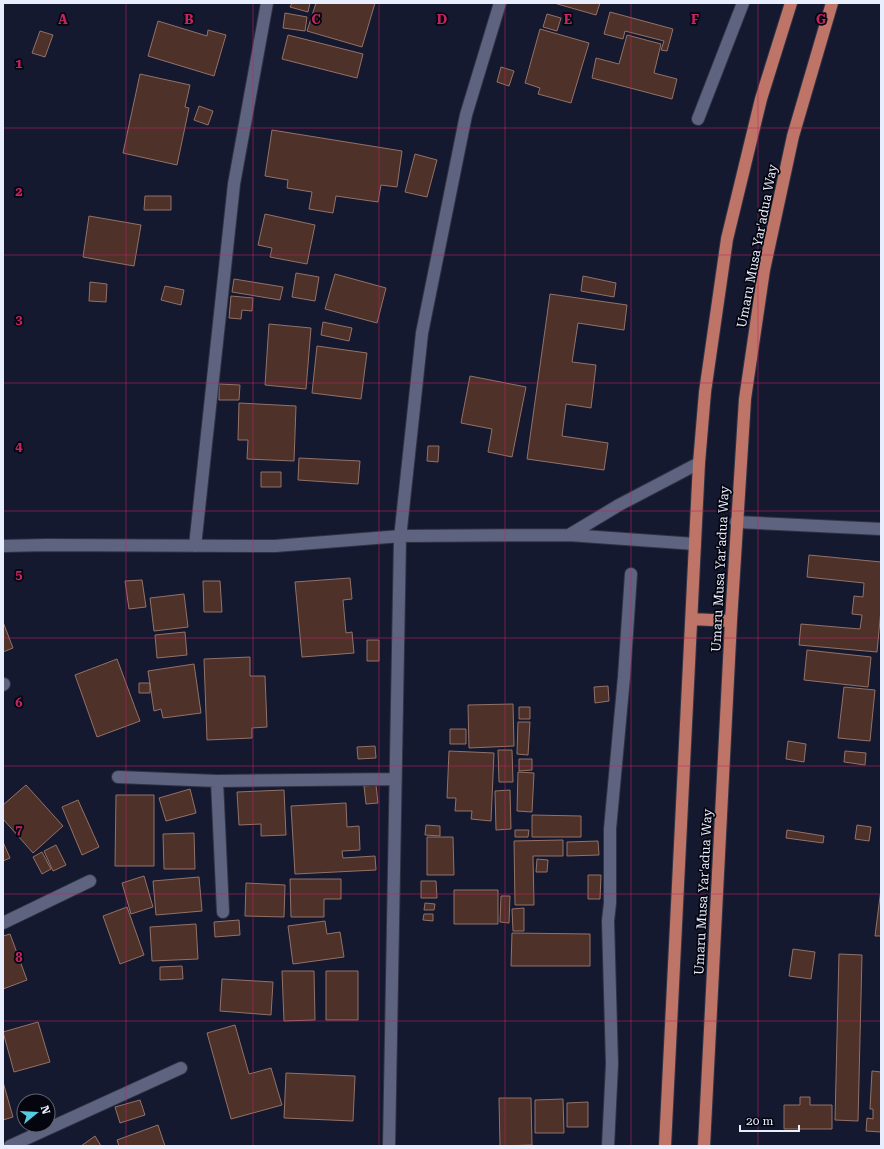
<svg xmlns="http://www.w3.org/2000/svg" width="884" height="1149" font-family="'Roboto Serif',serif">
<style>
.building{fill:#4e3128;stroke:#937167}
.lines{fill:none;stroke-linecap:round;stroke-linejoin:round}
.minor-casing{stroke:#313345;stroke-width:14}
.major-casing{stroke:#313345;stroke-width:14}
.minor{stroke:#5e6480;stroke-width:12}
.major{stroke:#be7567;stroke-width:12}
.grid{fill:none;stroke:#c42363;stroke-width:1;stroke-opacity:0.55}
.labels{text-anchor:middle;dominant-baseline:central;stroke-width:3.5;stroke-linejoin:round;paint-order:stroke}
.street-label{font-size:13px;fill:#e9eefe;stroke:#04050e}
.grid-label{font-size:13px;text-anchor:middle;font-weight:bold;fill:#c42363;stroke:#04050e;stroke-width:3.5;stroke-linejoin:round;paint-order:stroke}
</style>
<rect width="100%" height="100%" fill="#151930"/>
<path class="building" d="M292 3H310L308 12 290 7Z
M316 3H375L362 47 307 31Z
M554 3H600L596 15Z
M610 12 673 29 667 51 661 50 664 41 625 31 623 39 604 34Z
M285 13 307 17 305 31 283 28Z
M547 14 561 18 557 31 543 27Z
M158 21 207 36 208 30 226 35 214 76 148 56Z
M540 29 589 43 571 103 538 94 540 88 525 83Z
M40 31 53 35 45 57 32 53Z
M288 35 363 54 357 78 282 59Z
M627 35 661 44 654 73 677 79 672 99 592 78 596 58 619 64Z
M501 67 514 71 509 86 497 82Z
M140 74 190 85 185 107 189 108 177 165 123 153Z
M199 106 213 111 208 125 194 120Z
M272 130 402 151 397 187 381 185 378 202 336 196 333 213 309 209 312 192 287 188 288 180 265 176Z
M415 154 437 160 427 197 405 192Z
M145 196H171V210H144Z
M265 214 315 225 307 264 270 257 272 248 258 245Z
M89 216 141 225 134 266 83 257Z
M296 273 319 277 315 301 292 297Z
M335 274 386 288 377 323 325 309Z
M583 276 616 283 614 297 581 291Z
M234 279 283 287 280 300 232 292Z
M90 282 107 284 106 302 89 301Z
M165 286 184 290 181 305 161 300Z
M550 294 627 305 624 330 578 323 572 362 596 365 591 408 566 404 562 436 608 443 604 470 527 459Z
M231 296 253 298 252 311 242 310 241 319 229 318Z
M323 322 352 328 349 341 321 335Z
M269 324 311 328 306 389 265 385Z
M317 346 367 353 361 399 312 393Z
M470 376 526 387 512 457 488 452 492 429 461 423Z
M219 384 240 385 239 400H219Z
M239 403 296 406 294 461 247 459 248 440H238Z
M428 446H439L438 462 427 461Z
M299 458 360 461 358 484 298 480Z
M261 472H281V487H261Z
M809 555 881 562V609L877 652 799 645 801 624 860 629 862 615 852 614 854 596 863 597 864 583 807 577Z
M350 578 352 599 343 600 346 633 352 632 354 653 302 657 295 582Z
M142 580 146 607 129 609 125 581Z
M203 581H220L222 612H204Z
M184 594 188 627 154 631 150 598Z
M3 622 13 648 3 652Z
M185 632 187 655 157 658 155 635Z
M367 640H379V661H367Z
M807 650 871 657 868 687 804 680Z
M250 657V676H265L267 727 252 728V738L207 740 204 659Z
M117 659 140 721 97 737 75 675Z
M194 664 201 713 163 718 161 709 154 711 148 671Z
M139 683H150V693H139Z
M608 686 609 701 595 703 594 687Z
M844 687 875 690 870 741 838 738Z
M513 704 514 746 469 748 468 705Z
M519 707H530V719H519Z
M518 722H530L528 755 517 754Z
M450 729H466V744H450Z
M788 741 806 744 804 762 786 759Z
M375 746 376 758 358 759 357 747Z
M498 750H512L513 782H499Z
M449 751 494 753 491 821 471 819 472 811H455L456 798H447Z
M845 751 866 753 865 765 844 762Z
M519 759H532V770L519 771Z
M518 772 534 773 532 812 517 811Z
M26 785 63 826 33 853 3 819V805Z
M376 785 378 803 366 804 364 786Z
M190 789 196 813 166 821 159 798Z
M284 790 286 835 261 836V824L239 825 237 792Z
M510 790 511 829 496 830 495 791Z
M116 795H154V866H115Z
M78 800 99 847 82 855 62 807Z
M346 803 347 827 359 826 360 850 342 851 343 858 375 856 376 870 295 874 291 806Z
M532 815 581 816V837H532Z
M426 825 440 826V836L425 835Z
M857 825 871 827 869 841 855 839Z
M515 830H529L528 837H515Z
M787 830 824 836 823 843 786 838Z
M194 833 195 869H164L163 834Z
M427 837H453L454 875H427Z
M563 840V856H533L534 905H515L514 841Z
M598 841 599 855 567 856V842Z
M3 842 10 858 3 861Z
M56 845 66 865 53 871 44 851Z
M42 852 51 869 42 874 33 857Z
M537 859 548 860 547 872H536Z
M588 875H601L600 899H588Z
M144 876 153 907 131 914 122 883Z
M199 877 202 911 156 915 153 881Z
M290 879H341V899H324V917H291Z
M421 881H436L437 898H421Z
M246 883 285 885 284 917 245 916Z
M881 889V936H875Z
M454 890H498V924H454Z
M501 896H510L509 923 500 922Z
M425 903 435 904 434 910H424Z
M127 907 144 955 120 964 103 916Z
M524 908V931H513L512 909Z
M424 914H433V921L423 920Z
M239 920 240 935 215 937 214 922Z
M325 921 327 934 340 932 344 957 293 964 288 926Z
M196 924 198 959 152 961 150 927Z
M512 933 590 934V966H511Z
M10 934 27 980 3 989V936Z
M793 949 815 952 811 979 789 976Z
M839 954 862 955 858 1121 835 1120Z
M182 966 183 979 160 980V967Z
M282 971H314L315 1020 284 1021Z
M326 971H358V1020H326Z
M222 979 273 982 271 1015 220 1011Z
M38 1022 50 1062 14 1072 3 1032Z
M235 1025 249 1074 271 1068 282 1105 231 1119 207 1033Z
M872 1071 881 1072V1132L866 1131 867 1118 873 1119V1109H870Z
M286 1073 355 1076 353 1121 284 1118Z
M3 1082 13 1117 3 1120Z
M800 1097H810V1105H832V1129H784V1105H800Z
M499 1098H531L532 1145 500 1146Z
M563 1099 564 1133H535V1100Z
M140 1100 145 1115 120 1123 115 1107Z
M588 1102V1127H567V1103Z
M158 1125 165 1146H119L117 1140Z
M95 1136 101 1146H81Z"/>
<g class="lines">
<defs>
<path id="minor" d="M698 119 743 3
M736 522 881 529
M569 535 695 544
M3 546 46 545 275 546 401 536 569 535 619 505 699 463
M195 546 234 184 267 3
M3 685 4 684
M118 777 217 781 395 779
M217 781 223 912
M3 923 90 881
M10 1146 181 1068
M389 1146 400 538 422 333 466 115 500 3
M608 1146 612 1064 608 921 610 903V829L624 677 631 574"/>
<path id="major" d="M692 619 731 621
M665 1146 699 463 705 392 727 239 761 99 791 3
M704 1146 731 621 745 399 764 270 793 136 832 3"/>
</defs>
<use href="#minor" class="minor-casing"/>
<use href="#major" class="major-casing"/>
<use href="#minor" class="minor"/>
<use href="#major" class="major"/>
</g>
<path class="grid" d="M126 3V1146M253 3V1146M379 3V1146M505 3V1146M631 3V1146M758 3V1146M3 128H881M3 255H881M3 383H881M3 511H881M3 638H881M3 766H881M3 894H881M3 1021H881"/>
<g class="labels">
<g class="street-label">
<text transform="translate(757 246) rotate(-79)">Umaru Musa Yar'adua Way</text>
<text transform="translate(720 569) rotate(-87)">Umaru Musa Yar'adua Way</text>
<text transform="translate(703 892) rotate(-87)">Umaru Musa Yar'adua Way</text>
</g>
</g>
<g class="grid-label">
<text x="63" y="24">A</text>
<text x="189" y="24">B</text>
<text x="316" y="24">C</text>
<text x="442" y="24">D</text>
<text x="568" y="24">E</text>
<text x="695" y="24">F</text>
<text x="821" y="24">G</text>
<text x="19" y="68">1</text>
<text x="19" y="196">2</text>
<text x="19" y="324">3</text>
<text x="19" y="451">4</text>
<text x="19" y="579">5</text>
<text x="19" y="707">6</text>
<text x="19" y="834">7</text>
<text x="19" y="962">8</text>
</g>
<rect width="884" height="1149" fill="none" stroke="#e9eefe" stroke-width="8"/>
<g transform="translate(36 1113) rotate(72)"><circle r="19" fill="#04050e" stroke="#60626e"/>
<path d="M0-3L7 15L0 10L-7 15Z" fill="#55cae0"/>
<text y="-6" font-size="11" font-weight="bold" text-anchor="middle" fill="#e9eefe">N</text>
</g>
<path d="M740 1125v6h59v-6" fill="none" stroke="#e9eefe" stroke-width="2"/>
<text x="746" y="1125" font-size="12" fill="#e9eefe" stroke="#04050e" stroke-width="3" paint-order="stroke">20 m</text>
</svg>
